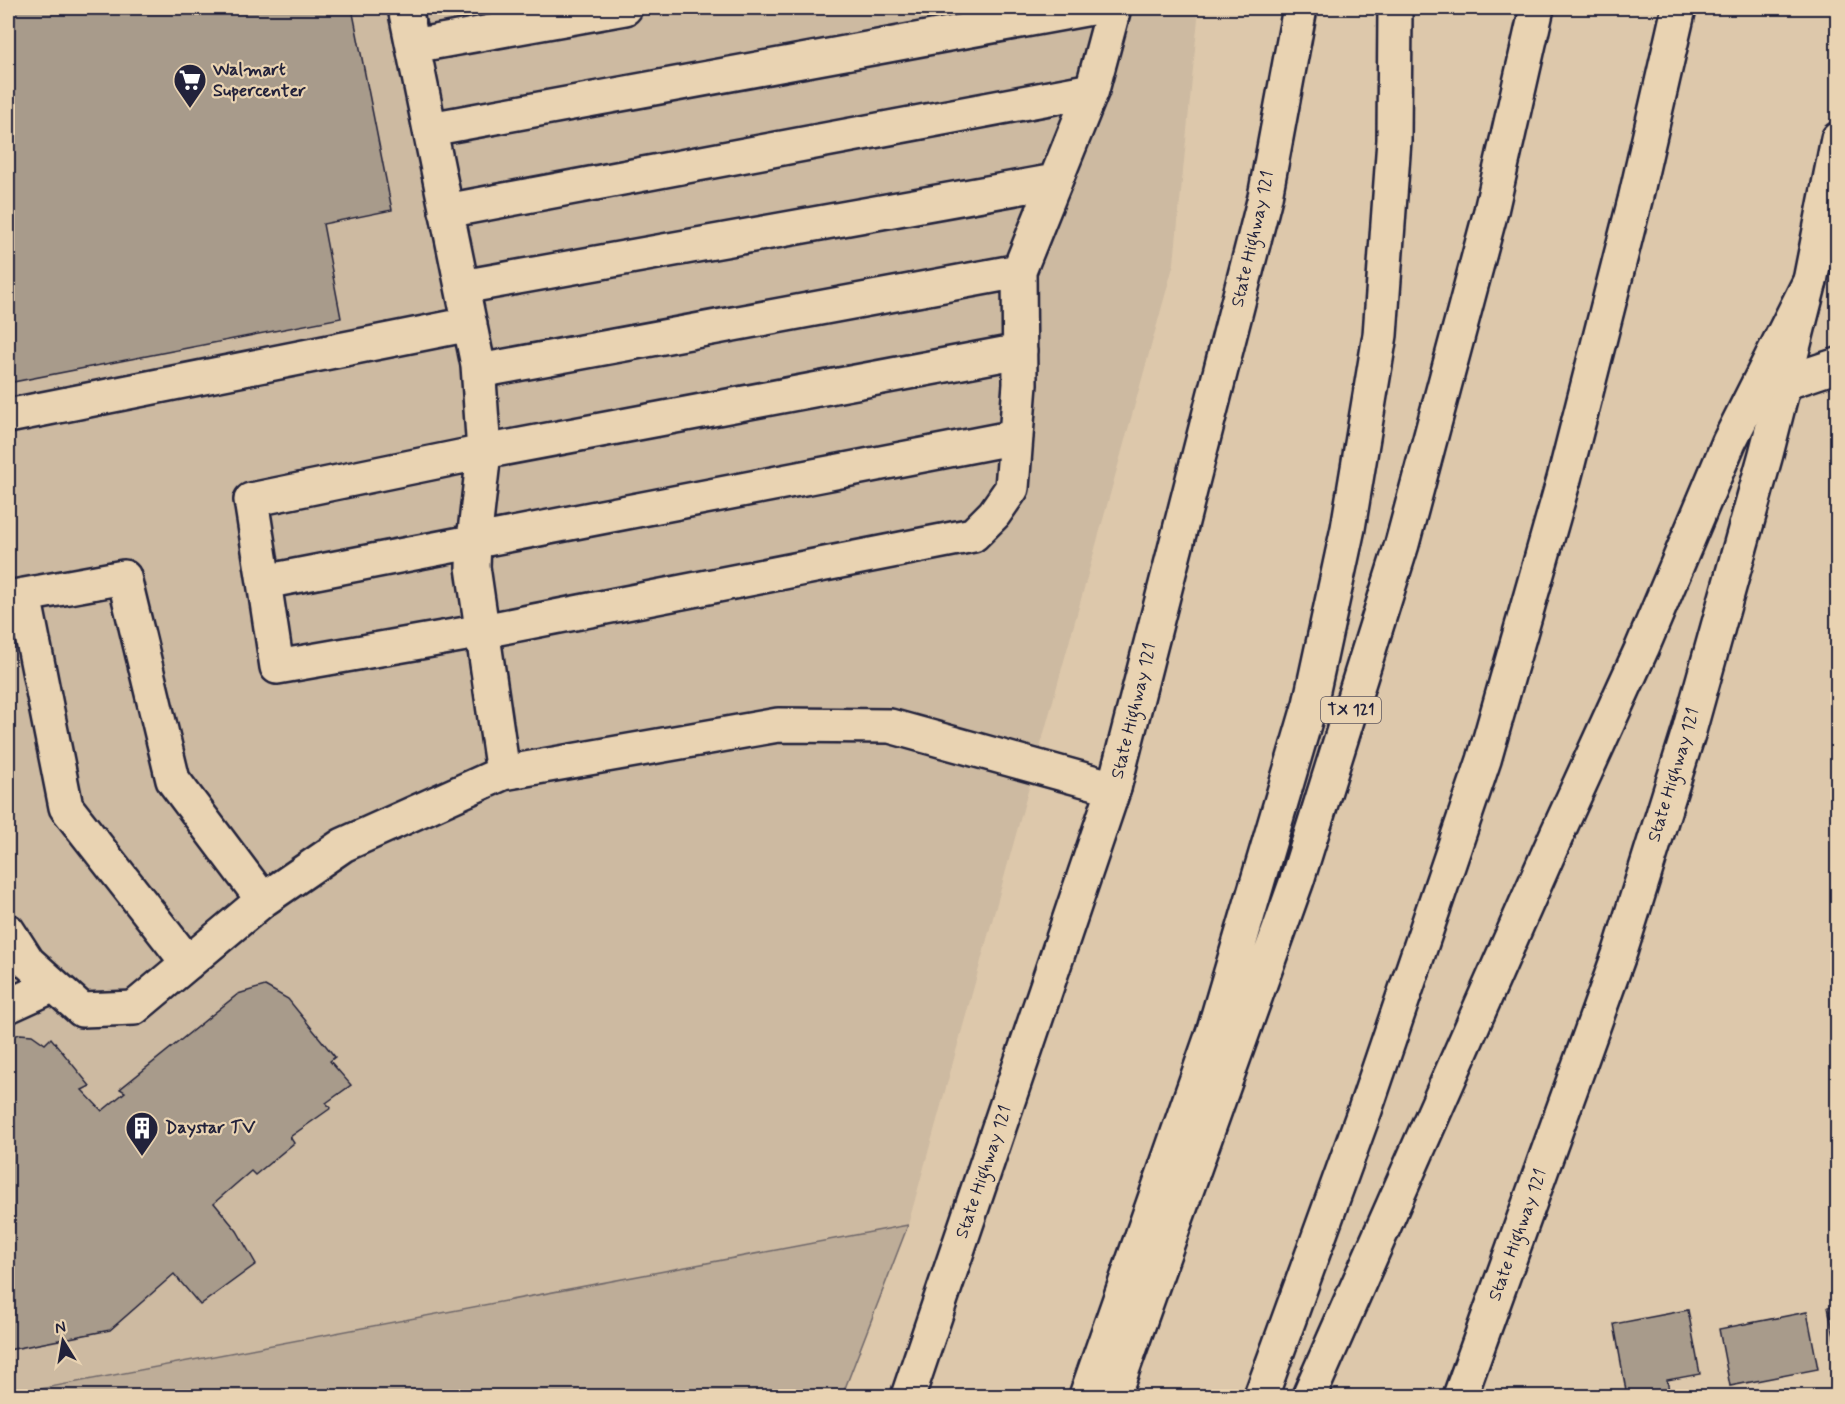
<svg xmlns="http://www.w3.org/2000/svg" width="1845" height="1404" font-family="Mynerve,sans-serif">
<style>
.built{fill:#cdbaa1}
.green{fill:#bead98;stroke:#70686a;stroke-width:1.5}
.building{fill:#a89b8b;stroke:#22223b;stroke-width:1.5}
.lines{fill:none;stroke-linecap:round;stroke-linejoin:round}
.minor-casing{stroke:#22223b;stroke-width:38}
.major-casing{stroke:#22223b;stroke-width:38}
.highway-casing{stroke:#22223b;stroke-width:38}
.minor{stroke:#e9d3b2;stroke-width:33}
.major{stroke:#e9d3b2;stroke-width:33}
.highway{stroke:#e9d3b2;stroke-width:33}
.labels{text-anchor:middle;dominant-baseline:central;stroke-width:4.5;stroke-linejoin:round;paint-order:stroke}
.shield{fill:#e9d3b2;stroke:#5e575f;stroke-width:1.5}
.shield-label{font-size:16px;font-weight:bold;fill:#22223b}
.poi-label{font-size:18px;font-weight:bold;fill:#22223b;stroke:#e9d3b2;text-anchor:start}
.street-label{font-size:18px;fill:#22223b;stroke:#e9d3b2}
</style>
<rect width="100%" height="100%" fill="#ddc8ab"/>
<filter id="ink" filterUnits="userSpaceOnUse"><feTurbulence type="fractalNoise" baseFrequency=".0167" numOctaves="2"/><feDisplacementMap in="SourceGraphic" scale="12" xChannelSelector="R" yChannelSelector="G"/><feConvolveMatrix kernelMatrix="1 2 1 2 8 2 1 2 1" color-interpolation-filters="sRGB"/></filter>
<g filter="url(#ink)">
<path class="built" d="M8 8H1199L1174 263 908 1225 8 1395Z"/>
<path class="green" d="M908 1225 842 1396H8V1395Z"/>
<path class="building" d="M8 8H352L392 210 323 224 341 318 8 383Z
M265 986 288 999 335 1057 330 1061 351 1085 326 1103 331 1108 290 1137 294 1143 255 1175 251 1171 214 1203 237 1231 256 1264 200 1305 174 1274 110 1330 8 1350V1038L20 1034 32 1035 45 1044 51 1038 90 1086 82 1090 102 1111 125 1092 120 1089 238 994Z
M1838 1305V1356L1828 1307Z
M1688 1310 1700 1374 1667 1380 1670 1396H1627L1614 1324Z
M1807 1312 1818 1369 1730 1386 1719 1329Z"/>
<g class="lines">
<defs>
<path id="minor" d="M405 8 478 365 484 452 474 541 473 567 503 773
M413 46 625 8
M430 129 1091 8
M446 211 1092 90
M462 287 1055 181
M479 371 1019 271
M1784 383 1838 365
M8 416 470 324
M1016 437 264 582 251 500 484 452 1020 351
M264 582 277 667 483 631 973 535 994 514 1012 488 1020 384 1019 271 1092 90 1114 8
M24 595 66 807 188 963
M8 598 124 577 173 780 263 900
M8 931 28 962 82 1010 134 1008 263 900 343 845 503 773 778 725 890 726 1114 788
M8 1006 54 985"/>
<path id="major" d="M908 1396 1114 788 1265 197 1300 8
M1460 1396 1620 952 1689 731 1766 454 1810 281 1838 139"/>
<path id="highway" d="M1086 1396 1213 1033 1310 704 1348 528 1380 335 1394 140 1395 8
M1113 1396 1297 880 1402 544 1491 211 1537 8
M1261 1396 1365 1110 1484 760 1564 479 1635 200 1679 8
M1309 1396 1557 834 1642 648 1729 442 1810 281"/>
</defs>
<use href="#minor" class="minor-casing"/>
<use href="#major" class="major-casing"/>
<use href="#highway" class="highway-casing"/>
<use href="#minor" class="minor"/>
<use href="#major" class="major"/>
<use href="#highway" class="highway"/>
</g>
</g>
<defs>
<symbol id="supermarket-pin" viewBox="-11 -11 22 30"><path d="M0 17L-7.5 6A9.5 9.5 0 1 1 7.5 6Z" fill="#22223b" stroke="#e9d3b2"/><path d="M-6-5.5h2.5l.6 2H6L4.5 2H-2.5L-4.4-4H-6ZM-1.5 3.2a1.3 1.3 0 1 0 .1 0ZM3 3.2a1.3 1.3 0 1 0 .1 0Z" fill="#fff"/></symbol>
<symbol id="building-pin" viewBox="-11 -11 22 30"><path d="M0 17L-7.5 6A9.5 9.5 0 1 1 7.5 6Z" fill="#22223b" stroke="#e9d3b2"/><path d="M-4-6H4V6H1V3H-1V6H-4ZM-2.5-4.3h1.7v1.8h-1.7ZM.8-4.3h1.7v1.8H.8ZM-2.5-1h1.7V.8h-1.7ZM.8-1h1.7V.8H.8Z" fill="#fff"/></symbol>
</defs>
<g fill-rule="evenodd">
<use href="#supermarket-pin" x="171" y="61" width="38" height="52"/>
<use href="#building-pin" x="123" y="1109" width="38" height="52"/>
</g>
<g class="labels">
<rect class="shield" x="1321" y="697" width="60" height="26" rx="4.5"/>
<g class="shield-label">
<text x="1351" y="710">TX 121</text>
</g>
<g class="poi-label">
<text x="213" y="70">Walmart<tspan x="213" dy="21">Supercenter</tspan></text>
<text x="165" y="1128">Daystar TV</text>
</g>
<g class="street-label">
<text transform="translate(1253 239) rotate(-77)">State Highway 121</text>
<text transform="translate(1134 711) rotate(-76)">State Highway 121</text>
<text transform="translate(1674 775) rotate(-73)">State Highway 121</text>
<text transform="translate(984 1172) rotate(-71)">State Highway 121</text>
<text transform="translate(1518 1235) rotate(-70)">State Highway 121</text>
</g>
</g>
<rect width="1845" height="1404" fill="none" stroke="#e9d3b2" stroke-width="30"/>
<rect x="15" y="15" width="1815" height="1374" fill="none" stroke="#22223b" stroke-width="2" filter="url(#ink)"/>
<g transform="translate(63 1341) rotate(349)" stroke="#e9d3b2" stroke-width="4.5" paint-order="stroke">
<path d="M0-4.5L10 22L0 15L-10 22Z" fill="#22223b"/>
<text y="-9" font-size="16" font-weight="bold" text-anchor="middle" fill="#22223b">N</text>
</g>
</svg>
